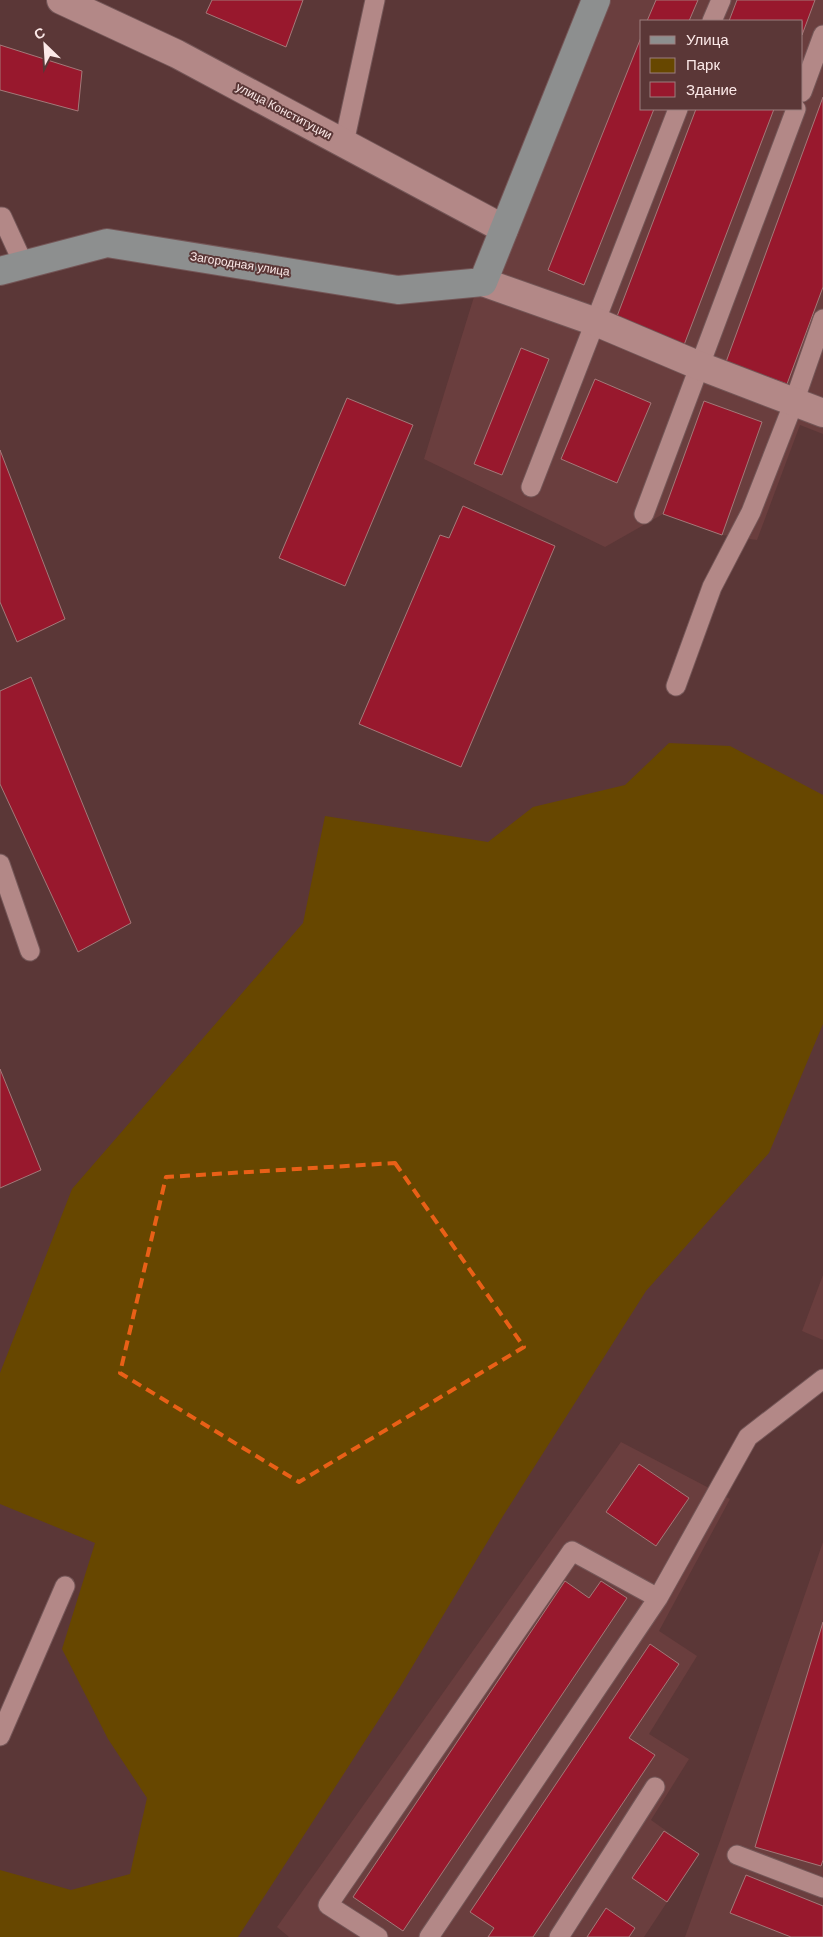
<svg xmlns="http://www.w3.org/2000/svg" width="823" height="1937" font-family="Arial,sans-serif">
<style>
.built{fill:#6a3e3e;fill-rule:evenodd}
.green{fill:#674700}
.building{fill:#98182d;stroke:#a37979}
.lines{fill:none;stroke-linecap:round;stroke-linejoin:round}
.lane-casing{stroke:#745657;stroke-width:21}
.street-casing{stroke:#745657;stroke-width:30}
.secondary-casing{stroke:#745657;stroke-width:30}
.lane{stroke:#b38887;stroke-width:19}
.street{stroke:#b38887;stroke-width:28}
.secondary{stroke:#8d8f8f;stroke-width:28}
.marked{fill:none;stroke:#e96017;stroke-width:4;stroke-dasharray:10 6;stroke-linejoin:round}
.labels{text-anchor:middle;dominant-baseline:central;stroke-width:4;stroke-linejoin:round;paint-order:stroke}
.street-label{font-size:12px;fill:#fce9e8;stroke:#5b3737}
</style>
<rect width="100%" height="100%" fill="#5b3737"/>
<path class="built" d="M583 0H823V434L800 425 757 540 722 535 663 514 605 547 424 459 502 206ZM642 21H802V109H642Z
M823 1275V1340L802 1331Z
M621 1442 730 1499 659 1631 697 1656 649 1734 689 1759 651 1820 699 1854 644 1937H289L277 1927Z
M823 1542V1937H685L721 1838Z"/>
<path class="green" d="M669 743 730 746 823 795V1024L769 1153 646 1291 503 1516 400 1687 238 1937H0V1870L71 1890 130 1874 147 1798 108 1739 62 1649 95 1543 0 1504V1373L72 1189 303 923 325 816 488 842 533 807 625 785Z"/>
<path class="building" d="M212 0H303L286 47 206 13Z
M656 0H698L689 21H647Z
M737 0H815L802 35V21H729Z
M642 35V109H654L584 285 548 270Z
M0 45 82 71 78 111 0 90Z
M823 97V287L787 384 726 362Z
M696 109H774L684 345 616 319Z
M521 348 549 359 502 475 474 464Z
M595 379 651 403 617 483 561 459Z
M347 398 413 425 345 586 279 558Z
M704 401 762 422 722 535 663 514Z
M0 450 65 619 17 642 0 602Z
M463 506 555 546 461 767 359 724 440 535 449 538Z
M31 677 131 923 78 952 0 784V691Z
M0 1069 41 1170 0 1188Z
M639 1464 689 1498 656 1546 606 1512Z
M565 1581 589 1598 601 1581 627 1598 403 1931 353 1897Z
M823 1622V1860L821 1866 755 1847Z
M650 1644 679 1664 629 1738 655 1755 533 1937H488L494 1928 470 1912Z
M664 1831 699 1854 667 1902 632 1878Z
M746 1875 823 1906V1937H791L730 1913Z
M606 1908 635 1928 629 1937H587Z"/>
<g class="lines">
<defs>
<path id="lane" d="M712 21 721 0
M802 92 823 35
M344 143 375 0
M0 217H2L24 265
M531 487 678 109
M644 514 796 109
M676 686 712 587 751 512 794 402 823 319
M0 864 30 951
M0 1736 65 1586
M737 1855 823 1888
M378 1937 328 1905 572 1551 658 1598
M429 1937 658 1598 748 1437 823 1379
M559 1937 655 1787"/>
<path id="street" d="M61 0 177 54 504 229
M483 282 596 322 700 366 823 413"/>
<path id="secondary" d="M0 271 107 243 398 290 483 282 596 0"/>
</defs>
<use href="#lane" class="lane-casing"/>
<use href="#street" class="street-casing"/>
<use href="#secondary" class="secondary-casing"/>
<use href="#lane" class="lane"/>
<use href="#street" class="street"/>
<use href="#secondary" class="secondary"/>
</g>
<path class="marked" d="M395 1163 524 1347 299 1482 120 1373 166 1177Z"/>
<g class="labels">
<g class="street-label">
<text transform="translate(284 111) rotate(28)">улица Конституции</text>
<text transform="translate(240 264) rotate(9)">Загородная улица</text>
</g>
</g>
<rect x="640" y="20" width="162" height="90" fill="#5b3737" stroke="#9b7e7e"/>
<rect x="650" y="36" width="25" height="8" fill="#8d8f8f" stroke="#9b7e7e"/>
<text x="686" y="45" font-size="15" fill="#fce9e8">Улица</text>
<rect x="650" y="58" width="25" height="15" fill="#674700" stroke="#9b7e7e"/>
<text x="686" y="70" font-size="15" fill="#fce9e8">Парк</text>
<rect x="650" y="82" width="25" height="15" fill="#98182d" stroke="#9b7e7e"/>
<text x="686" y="95" font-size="15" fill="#fce9e8">Здание</text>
<g transform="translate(45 45) rotate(335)" stroke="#5b3737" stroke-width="4" paint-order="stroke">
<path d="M0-4L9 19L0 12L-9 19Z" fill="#fce9e8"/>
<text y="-8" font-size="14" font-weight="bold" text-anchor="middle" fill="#fce9e8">С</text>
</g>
</svg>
